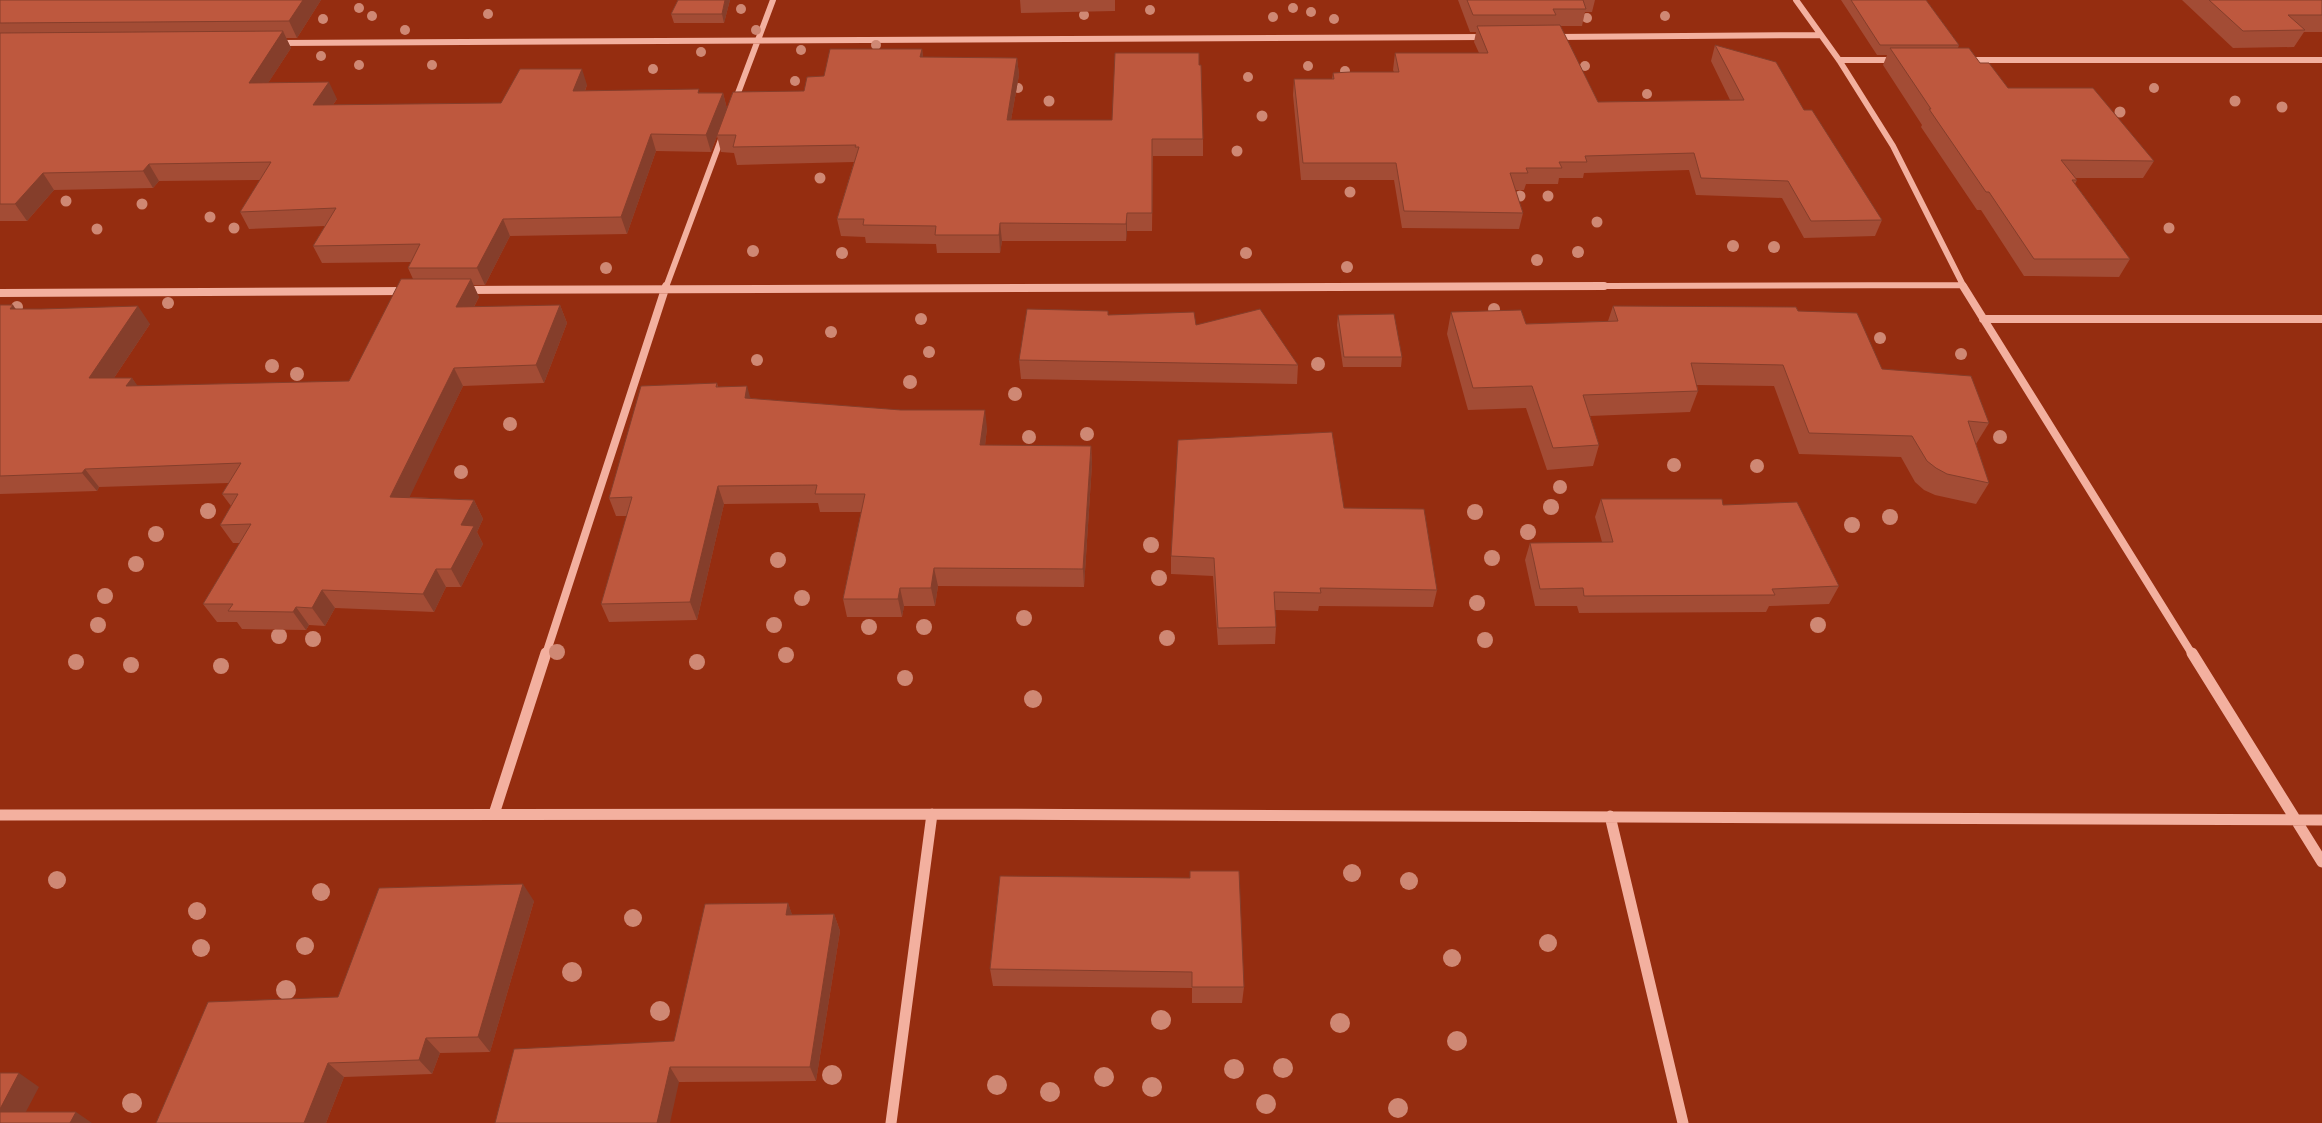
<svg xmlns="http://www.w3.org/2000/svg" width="2322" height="1123" font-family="'Public Sans',sans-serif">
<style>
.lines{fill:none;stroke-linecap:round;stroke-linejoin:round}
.minor-far2{stroke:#f3b09f;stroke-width:6}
.minor-far1{stroke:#f3b09f;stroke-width:8}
.minor{stroke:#f3b09f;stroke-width:11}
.tree{fill:#cf8874}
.wall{fill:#a34c35}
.shaded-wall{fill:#853e2b}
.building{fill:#be583e;stroke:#853e2b}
</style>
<rect width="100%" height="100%" fill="#952d10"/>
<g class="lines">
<path class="minor-far2" d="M1796 0 1839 60 1893 146 1964 287
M1556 37 1820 35
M278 43 1485 37
M1839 60H1897
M1967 60H2322
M735 101 773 0
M666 287 723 134
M1229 287 1962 285"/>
<path class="minor-far1" d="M1963 286 2192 654
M465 290 1604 286
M0 293 407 291
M1983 319H2322
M546 654 666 286"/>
<path class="minor" d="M2192 653 2322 862
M494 814 546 653
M0 815 932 814 2322 820
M1610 816 1683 1123
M891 1123 932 814"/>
</g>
<g class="tree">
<circle cx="359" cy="8" r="5"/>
<circle cx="1293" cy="8" r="5"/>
<circle cx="741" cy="9" r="5"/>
<circle cx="1150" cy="10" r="5"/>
<circle cx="1311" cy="12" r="5"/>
<circle cx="488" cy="14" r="5"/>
<circle cx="1084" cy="15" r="5"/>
<circle cx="372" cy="16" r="5"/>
<circle cx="1665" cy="16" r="5"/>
<circle cx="1273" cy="17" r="5"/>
<circle cx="1587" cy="18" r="5"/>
<circle cx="323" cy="19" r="5"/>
<circle cx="1334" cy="19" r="5"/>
<circle cx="405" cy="30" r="5"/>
<circle cx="756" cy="30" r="5"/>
<circle cx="876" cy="45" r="5"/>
<circle cx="801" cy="50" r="5"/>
<circle cx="701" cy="52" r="5"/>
<circle cx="321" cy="56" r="5"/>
<circle cx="359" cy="65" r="5"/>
<circle cx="432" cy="65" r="5"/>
<circle cx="1308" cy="66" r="5"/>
<circle cx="1585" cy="66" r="5"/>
<circle cx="653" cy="69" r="5"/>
<circle cx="1345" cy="71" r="5"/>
<circle cx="1248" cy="77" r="5"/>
<circle cx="795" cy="81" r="5"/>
<circle cx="1018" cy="88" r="5"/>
<circle cx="2154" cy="88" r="5"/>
<circle cx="1647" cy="94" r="5"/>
<circle cx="1049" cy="101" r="5.5"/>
<circle cx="2235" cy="101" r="5.5"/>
<circle cx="2282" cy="107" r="5.5"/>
<circle cx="2120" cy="112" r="5.5"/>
<circle cx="1262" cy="116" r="5.5"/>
<circle cx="1237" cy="151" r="5.5"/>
<circle cx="820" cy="178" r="5.5"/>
<circle cx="1350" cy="192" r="5.5"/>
<circle cx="1520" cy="196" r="5.5"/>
<circle cx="1548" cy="196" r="5.5"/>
<circle cx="66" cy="201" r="5.5"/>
<circle cx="142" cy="204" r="5.5"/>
<circle cx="210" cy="217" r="5.5"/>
<circle cx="1597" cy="222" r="5.5"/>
<circle cx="234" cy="228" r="5.5"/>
<circle cx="2169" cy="228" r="5.5"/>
<circle cx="97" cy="229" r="5.5"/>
<circle cx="1733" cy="246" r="6"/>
<circle cx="1774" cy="247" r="6"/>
<circle cx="753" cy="251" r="6"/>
<circle cx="1578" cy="252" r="6"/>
<circle cx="842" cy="253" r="6"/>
<circle cx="1246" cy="253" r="6"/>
<circle cx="1537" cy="260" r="6"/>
<circle cx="1347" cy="267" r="6"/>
<circle cx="606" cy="268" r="6"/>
<circle cx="168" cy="303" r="6"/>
<circle cx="17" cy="307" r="6"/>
<circle cx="1494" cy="309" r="6"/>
<circle cx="921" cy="319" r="6"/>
<circle cx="831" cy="332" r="6"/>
<circle cx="1880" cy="338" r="6"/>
<circle cx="929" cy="352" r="6"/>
<circle cx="1961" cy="354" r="6"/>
<circle cx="757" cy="360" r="6"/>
<circle cx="1318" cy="364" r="7"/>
<circle cx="272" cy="366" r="7"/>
<circle cx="297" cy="374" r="7"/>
<circle cx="910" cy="382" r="7"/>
<circle cx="1015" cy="394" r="7"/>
<circle cx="510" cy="424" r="7"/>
<circle cx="1087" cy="434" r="7"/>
<circle cx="1029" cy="437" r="7"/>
<circle cx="2000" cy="437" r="7"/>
<circle cx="1674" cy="465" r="7"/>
<circle cx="1757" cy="466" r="7"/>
<circle cx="461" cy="472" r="7"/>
<circle cx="1560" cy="487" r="7"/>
<circle cx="1551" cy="507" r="8"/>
<circle cx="208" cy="511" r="8"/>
<circle cx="1475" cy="512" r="8"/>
<circle cx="1890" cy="517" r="8"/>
<circle cx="1852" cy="525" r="8"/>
<circle cx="1528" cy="532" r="8"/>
<circle cx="156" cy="534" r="8"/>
<circle cx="1151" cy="545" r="8"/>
<circle cx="1492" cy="558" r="8"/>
<circle cx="778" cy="560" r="8"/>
<circle cx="136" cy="564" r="8"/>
<circle cx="1159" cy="578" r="8"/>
<circle cx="105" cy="596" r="8"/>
<circle cx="802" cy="598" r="8"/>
<circle cx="1477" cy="603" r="8"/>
<circle cx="1024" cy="618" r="8"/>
<circle cx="98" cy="625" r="8"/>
<circle cx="774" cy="625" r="8"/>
<circle cx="1818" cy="625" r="8"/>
<circle cx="869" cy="627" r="8"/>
<circle cx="924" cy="627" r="8"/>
<circle cx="279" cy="636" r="8"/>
<circle cx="1167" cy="638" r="8"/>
<circle cx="313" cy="639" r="8"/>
<circle cx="1485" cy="640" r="8"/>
<circle cx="557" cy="652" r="8"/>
<circle cx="786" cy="655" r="8"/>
<circle cx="76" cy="662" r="8"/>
<circle cx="697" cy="662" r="8"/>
<circle cx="131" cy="665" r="8"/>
<circle cx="221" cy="666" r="8"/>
<circle cx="905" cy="678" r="8"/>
<circle cx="1033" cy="699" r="9"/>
<circle cx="1352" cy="873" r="9"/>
<circle cx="57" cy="880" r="9"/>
<circle cx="1409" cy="881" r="9"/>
<circle cx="321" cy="892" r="9"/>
<circle cx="197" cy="911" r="9"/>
<circle cx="633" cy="918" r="9"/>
<circle cx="1548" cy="943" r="9"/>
<circle cx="305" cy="946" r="9"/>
<circle cx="201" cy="948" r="9"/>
<circle cx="1452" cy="958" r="9"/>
<circle cx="572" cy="972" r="10"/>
<circle cx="286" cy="990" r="10"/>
<circle cx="660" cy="1011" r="10"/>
<circle cx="1161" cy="1020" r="10"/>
<circle cx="1340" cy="1023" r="10"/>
<circle cx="1457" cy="1041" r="10"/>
<circle cx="1283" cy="1068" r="10"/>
<circle cx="1234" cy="1069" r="10"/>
<circle cx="832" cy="1075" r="10"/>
<circle cx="1104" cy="1077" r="10"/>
<circle cx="997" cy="1085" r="10"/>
<circle cx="1152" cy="1087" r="10"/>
<circle cx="1050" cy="1092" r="10"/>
<circle cx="132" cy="1103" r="10"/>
<circle cx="1266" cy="1104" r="10"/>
<circle cx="1398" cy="1108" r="10"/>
</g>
<path class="wall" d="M0 0H321L297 38H286L291 48 268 83 337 99 333 105 501 103 587 85 585 91 723 93 727 109 804 91 824 76 922 49 923 57 1017 58 1019 75 1011 120 1203 139V156H1153L1152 231H1127L1126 241H1002L1000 253H937L936 244 866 243 865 237 841 236 837 219 854 162 737 165 734 153 721 152 717 136 711 152 656 151 627 234 510 236 485 285H473L479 297 474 307 560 305 567 323 544 383 463 386 409 497 474 500 483 519 477 532 483 544 461 587H446L434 612 335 608 325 626 309 625 306 630 242 629 237 622H217L203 604 240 543H233L220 525 231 506 222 494 229 483 99 487 97 491 0 494V305L16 309 150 324 114 378H132L137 386 349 381 413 279 408 268 411 262 322 263 313 246 325 226 249 229 240 212 260 180 159 181 153 188 54 190 27 221H0Z
M678 0H730L724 23H674L671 14Z
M1020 0H1115V11L1021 13Z
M1458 0H1595L1592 12H1585L1582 26H1560L1598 102 1730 100 1711 61 1715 45 1804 110 1882 220 1875 236 1804 238 1782 198 1696 195 1689 170 1584 173 1583 178H1559L1558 184H1526L1524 190H1515L1523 213 1519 229 1402 228 1394 180H1301L1293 95 1294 79H1332L1333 73 1394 72 1393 70 1395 53H1479L1474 42 1476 32H1470Z
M1841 0H1926L1959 45 1958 48 1980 63 2008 88 2154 161 2143 178H2075L2077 180 2075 184 2130 259 2119 277 2024 276 1981 210H1977L1921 127 1922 125 1883 65 1887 55H1877Z
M2182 0H2322V32H2304L2294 47 2233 48Z
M1613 306 1798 311 1882 369 1989 423 1976 444 1989 483 1976 504 1935 495 1924 490 1915 482 1901 457 1799 454 1774 386 1697 385 1698 391 1690 412 1590 416 1599 445 1593 466 1547 470 1526 408 1468 410 1447 334 1451 312 1526 324 1608 321Z
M1108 315 1196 325 1298 365 1297 384 1021 379 1019 360Z
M1338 315 1402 357 1401 367H1343L1337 325Z
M717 383 718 387 751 398 987 428 985 445 1091 446 1092 464 1084 587 938 586 935 606H904L902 617H847L843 599 861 512H820L818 503 724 504 697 620 609 622 601 604 627 516H616L609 498Z
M1601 499 1723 505 1839 586 1829 604 1769 606 1766 612 1579 613 1577 606H1535L1525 560 1530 543 1602 542 1595 517Z
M1344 508 1437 590 1433 607 1319 606 1318 611 1275 610 1276 627 1275 644 1218 645 1213 576 1171 574V556Z
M1000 876 1244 987 1242 1003H1192V988L993 986 990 969Z
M534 901 490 1052 440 1053 432 1074 344 1077 326 1123H156L338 997Z
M788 903 792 915 834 914 840 931 816 1081 679 1082 495 1123 674 1041Z"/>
<path class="shaded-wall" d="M303 0H321L297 38 289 21Z
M725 0H730L724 23 722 14Z
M283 31 291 48 257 100 249 83Z
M922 49 924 66 920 57Z
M1017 58 1019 75 1008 137 1007 120Z
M582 69 587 85 578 108 573 91Z
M329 82 337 99 321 122 313 105Z
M723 93 727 109 711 152 706 135Z
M651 134 656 151 627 234 621 217Z
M149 164 159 181 153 188 143 171Z
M43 173 54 190 27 221 15 204Z
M1127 213V231L1126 241V224Z
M503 219 510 236 485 285 477 268Z
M1000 223 1002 241 1000 253 999 235Z
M471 279 479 297 464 326 456 307Z
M13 305 26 324 10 309Z
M560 305 567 323 544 383 536 365Z
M138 306 150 324 102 396 89 378Z
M454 368 463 386 401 515 390 497Z
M132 378 145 396 126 386Z
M747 386 752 404 745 398Z
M985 410 987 428 983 464 980 445Z
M1091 446 1092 464 1084 587 1083 569Z
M85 469 99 487 97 491 82 473Z
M718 486 724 504 697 620 690 602Z
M474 500 483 519 477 532 483 544 461 587 451 569 461 525Z
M934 568 938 586 935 606 931 588Z
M436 569 446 587 434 612 423 594Z
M900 588 904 606 902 617 898 599Z
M322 590 335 608 325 626 312 608Z
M296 607 309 625 306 630 293 612Z
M523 884 534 901 490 1052 478 1037Z
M788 903 794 920 786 915Z
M834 914 840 931 816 1081 810 1067Z
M426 1038 440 1053 432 1074 419 1060Z
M328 1063 344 1077 326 1123H304Z
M670 1067 679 1082 670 1123H657Z
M19 1073 39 1087 20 1123 0 1113V1109Z
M76 1112 92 1123H70Z"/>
<path class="building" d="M0 0H303L289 21 0 23Z
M678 0H725L722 14H671Z
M1467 0H1583L1586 9H1553L1556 15H1473Z
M1851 0H1926L1959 45H1880Z
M2209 0H2322V15H2288L2305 30 2243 31Z
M1560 25 1598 102 1744 100 1715 45 1776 62 1804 110H1812L1882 220 1811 221 1788 181 1701 178 1694 153 1585 156 1587 162H1559L1562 168H1526L1528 173H1510L1523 213 1404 211 1396 163H1303L1294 79H1334L1333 73 1350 72H1399L1395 53H1488L1477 26Z
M283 31 249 83 329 82 313 105 501 103 520 69H582L573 91 699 89 698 93H723L706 135 651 134 621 217 503 219 477 268H408L420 244 313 246 336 208 240 212 271 162 149 164 143 171 43 173 15 204H0V33Z
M1890 48H1969L1980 63H1989L2008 88H2093L2154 161 2061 160 2077 180H2072L2130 259H2034L1989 192H1986L1929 109H1931Z
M830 49H922L920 57 1017 58 1007 120H1112L1115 53H1199V65H1201L1203 139H1152V213H1127L1126 224 1000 223 999 235H935L936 226 863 225 864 219H837L859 147H855L856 145 733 147 736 135H717L733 92 804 91 807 77 824 76Z
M401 279H471L456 307 560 305 536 365 454 368 390 497 474 500 461 525 474 526 451 569H436L423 594 322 590 312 608 296 607 293 612 228 611 233 604H203L251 524 220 525 238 494H222L241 463 85 469 82 473 0 476V305H13L10 309H41L138 306 89 378H132L126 386 349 381Z
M1613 306 1796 307 1798 311 1857 313 1882 369 1971 376 1989 423 1968 421 1989 483 1947 474 1936 468 1927 461 1912 436 1809 433 1783 365 1691 363 1698 391 1583 395 1599 445 1553 448 1532 386 1473 388 1451 312 1521 310 1526 324 1618 321Z
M1027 309 1108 311V315L1194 312 1196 325 1260 309 1298 365 1019 360Z
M1394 314 1402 357H1344L1338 315Z
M717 383 716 387 747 386 745 398 901 410H985L980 445 1091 446 1083 569 934 568 931 588H900L898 599H843L865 494H815L817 485 718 486 690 602 601 604 632 497 609 498 641 386Z
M1332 432 1344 508 1424 509 1437 590 1320 588 1321 593 1274 592 1276 627 1218 628 1214 558 1171 556 1178 440Z
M1601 499H1722L1723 505 1797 502 1839 586 1772 589 1775 595 1584 596 1583 588 1540 589 1530 543 1613 542Z
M1190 871H1239L1244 987H1192V972L990 969 1000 876 1190 878Z
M523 884 478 1037 426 1038 419 1060 328 1063 304 1123H156L208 1002 338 997 379 888Z
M788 903 786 915 834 914 810 1067H670L657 1123H495L514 1049 674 1041 705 904Z
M0 1073H19L0 1109Z
M0 1112H76L70 1123H0Z"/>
</svg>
